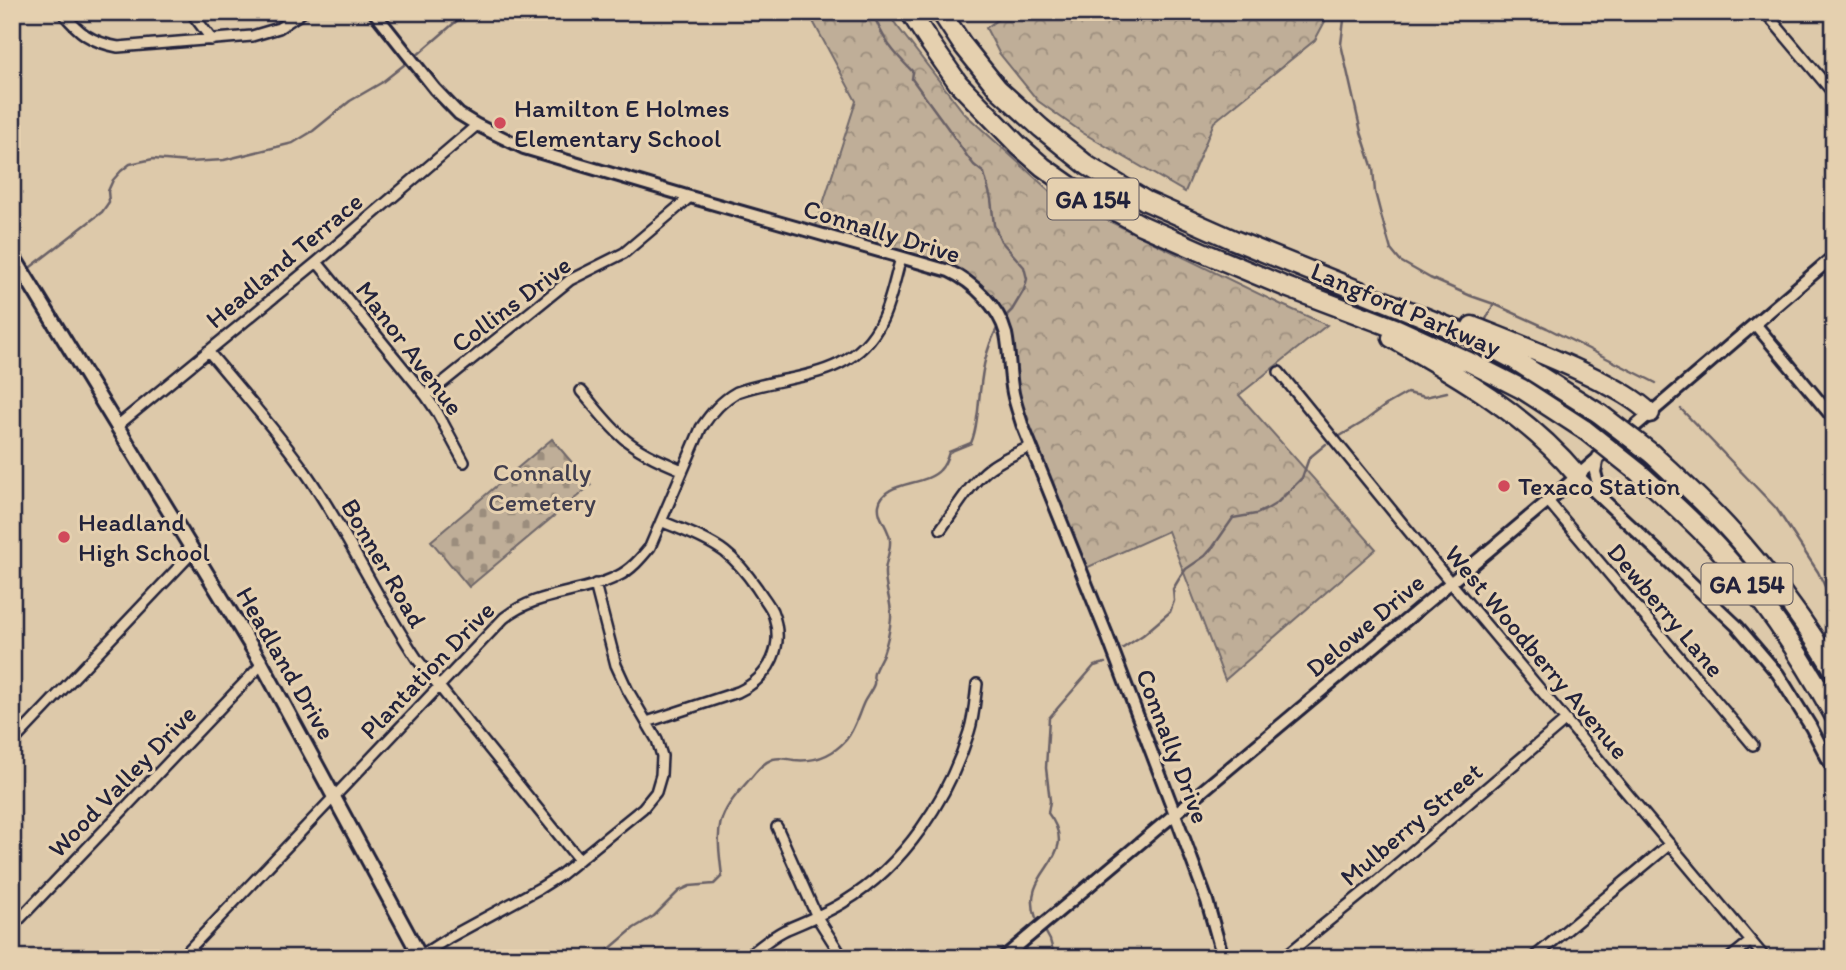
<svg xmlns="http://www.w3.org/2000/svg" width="1846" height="970" font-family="Itim,sans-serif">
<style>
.forest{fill:url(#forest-crowns);stroke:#70686a;stroke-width:2}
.cemetery{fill:url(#cemetery-stones);stroke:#70686a;stroke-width:2}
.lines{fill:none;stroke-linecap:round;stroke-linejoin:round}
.stream{stroke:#696166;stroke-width:2.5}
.minor-casing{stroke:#22223b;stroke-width:14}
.tertiary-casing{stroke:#22223b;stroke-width:16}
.secondary-casing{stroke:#22223b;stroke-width:18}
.motorway-casing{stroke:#22223b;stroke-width:23}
.minor{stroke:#e5d0af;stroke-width:9}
.tertiary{stroke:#e5d0af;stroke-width:10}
.secondary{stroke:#e5d0af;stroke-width:12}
.motorway{stroke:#e5d0af;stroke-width:18}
.motorway-bridge-casing{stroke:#22223b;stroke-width:23;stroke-linecap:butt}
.motorway-bridge{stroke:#e5d0af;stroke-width:18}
.poi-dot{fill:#d1495b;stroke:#e5d0af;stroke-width:2.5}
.labels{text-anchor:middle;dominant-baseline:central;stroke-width:6;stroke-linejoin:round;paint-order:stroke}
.shield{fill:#e5d0af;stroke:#5c565e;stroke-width:2}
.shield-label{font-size:24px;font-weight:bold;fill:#22223b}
.poi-label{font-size:26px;fill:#22223b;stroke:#e5d0af;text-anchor:start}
.street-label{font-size:26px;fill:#22223b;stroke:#e5d0af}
.park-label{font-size:26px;fill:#413e4e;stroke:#e5d0af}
</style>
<defs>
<pattern id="forest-crowns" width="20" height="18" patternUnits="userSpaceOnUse" patternTransform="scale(1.75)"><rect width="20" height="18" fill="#bfae98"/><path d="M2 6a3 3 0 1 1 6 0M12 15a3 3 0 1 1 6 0" fill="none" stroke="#9b8d7d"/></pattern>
<pattern id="cemetery-stones" width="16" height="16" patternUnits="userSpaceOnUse" patternTransform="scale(1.75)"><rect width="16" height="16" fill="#bfae98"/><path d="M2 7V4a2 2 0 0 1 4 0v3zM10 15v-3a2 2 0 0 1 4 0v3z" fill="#9b8d7d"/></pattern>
</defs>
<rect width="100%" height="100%" fill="#ddc9aa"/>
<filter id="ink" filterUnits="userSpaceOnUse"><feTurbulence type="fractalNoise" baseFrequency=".0143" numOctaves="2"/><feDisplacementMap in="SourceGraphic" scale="14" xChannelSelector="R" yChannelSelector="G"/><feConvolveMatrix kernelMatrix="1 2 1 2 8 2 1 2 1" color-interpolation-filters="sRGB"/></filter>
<g filter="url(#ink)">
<path class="forest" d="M808 12H889L891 18 964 113 1053 194 1280 304 1327 325 1239 395 1376 549 1225 680 1168 531 1084 569 1030 441 1012 372 1001 311 963 275 813 235 856 101Z
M1008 12H1330L1315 40 1214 122 1185 192 1083 133 1038 101 999 53 986 28Z"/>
<path class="cemetery" d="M552 439 591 485 469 587 431 541Z"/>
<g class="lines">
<path class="stream" d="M873 12C882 39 893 52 913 72L912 79 947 127 967 156 974 165 984 173 991 199 994 225 1001 241 1024 267 1027 279 1024 290 1012 310 1005 317
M1345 12 1341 44 1361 132 1373 169 1375 192 1381 215 1391 250 1400 261 1430 278 1471 296 1494 304 1547 328 1656 383
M415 57 467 12
M27 270 102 212 109 202 108 191 113 180 121 171 130 164 153 159 189 162 224 160 293 143 313 131 350 101 381 83 409 61
M1485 321 1494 304
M1681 409 1776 508 1818 572 1834 605
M1340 436 1362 423 1386 405 1407 393 1425 397 1447 392
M1123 648 1143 635 1170 612 1174 601 1173 589 1179 579 1186 569 1205 556 1213 547 1233 518 1256 514 1267 509 1277 503 1302 478 1309 458 1326 444
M1036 918C1018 869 1084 860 1048 813L1050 801 1046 768 1049 718 1094 666 1105 663
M1044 929 1050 940 1055 958
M602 958 607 951 634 928 654 916 679 891 690 886 714 884 722 876C716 826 715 818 749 780 756 772 762 763 773 759 781 757 786 759 794 760 814 762 832 756 846 740 855 729 858 715 864 702 867 696 872 690 874 684 875 676 872 681 874 673 876 667 880 660 883 654 887 643 890 630 891 618 892 601 884 587 885 571 886 560 891 550 890 540 889 527 877 518 879 505 883 480 925 487 940 470 945 465 947 459 949 452L971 443C976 432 976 423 978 411 981 381 983 352 999 325"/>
<defs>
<path id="minor" d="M62 12C79 33 91 42 118 47L252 36 279 28 303 12
M191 12 212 40
M1765 12 1834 94
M317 262 426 396 437 412 464 462
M208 351C241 391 277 431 306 473 347 532 377 599 417 659L579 860
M1279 372 1451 583 1765 958
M581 391C596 408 609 427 627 441 644 454 663 462 682 470
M426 396 570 280 624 253 690 197
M117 426 317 262 477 125
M1548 501 1753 745
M941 529C955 510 971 482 990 468 1002 459 1016 453 1030 447
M647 722 738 692C770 677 786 646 772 611 768 603 762 596 757 588 748 575 738 562 725 552 706 538 682 530 661 521
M12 743 194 551
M777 827 817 917 843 958
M12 927 262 664
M420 956 450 937 540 888 559 876 643 808 656 792 661 775 662 756 657 740 627 689 616 665 595 584
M181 958 504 618C537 591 581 595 618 576 631 570 641 558 650 547L701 428C711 413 721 401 737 392 791 373 853 381 882 320 891 301 895 278 901 258
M746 958C758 948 771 937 785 930 805 921 825 914 844 902 904 866 948 799 969 732 974 717 975 700 977 684
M1283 958 1375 883 1566 720
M1533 958 1670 844
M1730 958 1751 941"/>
<path id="tertiary" d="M374 12 435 89 459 114 477 125 524 148 690 197 949 271C973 282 999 307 1006 334 1010 353 1009 373 1013 393 1015 403 1019 414 1022 424L1107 635 1175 814 1207 901 1223 958
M1755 324 1834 419
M1598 457 1595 472 1601 496
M1577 475 1737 626 1778 674 1811 727 1834 771
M1003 958 1548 501 1834 256"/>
<path id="secondary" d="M12 254 262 664 421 958"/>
<path id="motorway" d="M910 12 930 43 958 83 1019 146 1043 167 1070 186 1141 225 1207 254 1286 287 1397 329 1469 362 1522 389 1585 430
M941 12 962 44 998 89 1041 128 1088 166 1146 201 1234 240 1468 335 1513 359 1600 414
M1472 326C1515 343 1558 359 1599 380 1618 390 1635 399 1650 413
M1392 338C1459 376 1527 415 1577 475
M1651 453C1682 482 1714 511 1742 544 1776 583 1807 625 1834 670
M1638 472C1665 496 1692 520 1717 547 1763 598 1801 655 1834 715"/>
</defs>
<use href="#minor" class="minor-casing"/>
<use href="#tertiary" class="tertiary-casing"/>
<use href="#secondary" class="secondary-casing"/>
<use href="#motorway" class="motorway-casing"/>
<use href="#minor" class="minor"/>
<use href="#tertiary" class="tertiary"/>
<use href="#secondary" class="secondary"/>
<use href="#motorway" class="motorway"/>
<defs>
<path id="motorway-bridge" d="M1600 414 1651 453
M1585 430 1638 472"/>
</defs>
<use href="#motorway-bridge" class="motorway-bridge-casing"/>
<use href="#motorway-bridge" class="motorway-bridge"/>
</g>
</g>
<g class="poi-dot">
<circle cx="500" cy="123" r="7"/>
<circle cx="1504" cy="486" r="7"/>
<circle cx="64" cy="537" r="7"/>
</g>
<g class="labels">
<g class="shield">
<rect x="1047.5" y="178.5" width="91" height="41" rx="5"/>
<rect x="1701.5" y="563.5" width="91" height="41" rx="5"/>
</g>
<g class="shield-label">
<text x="1093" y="199">GA 154</text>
<text x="1747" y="584">GA 154</text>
</g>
<g class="poi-label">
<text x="514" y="108">Hamilton E Holmes<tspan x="514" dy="30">Elementary School</tspan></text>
<text x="1518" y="486">Texaco Station</text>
<text x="78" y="522">Headland<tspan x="78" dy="30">High School</tspan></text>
</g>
<g class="street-label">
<text transform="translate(882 231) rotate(17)">Connally Drive</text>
<text transform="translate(284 260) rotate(-40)">Headland Terrace</text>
<text transform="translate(511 304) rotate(-37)">Collins Drive</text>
<text transform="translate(1406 309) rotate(23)">Langford Parkway</text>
<text transform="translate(410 348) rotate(53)">Manor Avenue</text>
<text transform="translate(384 563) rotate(60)">Bonner Road</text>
<text transform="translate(1666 610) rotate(50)">Dewberry Lane</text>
<text transform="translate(1365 625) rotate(-40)">Delowe Drive</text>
<text transform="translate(1537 652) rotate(50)">West Woodberry Avenue</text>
<text transform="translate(286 663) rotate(60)">Headland Drive</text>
<text transform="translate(427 670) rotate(-46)">Plantation Drive</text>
<text transform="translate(1173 746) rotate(69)">Connally Drive</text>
<text transform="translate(122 781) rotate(-46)">Wood Valley Drive</text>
<text transform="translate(1411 824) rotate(-40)">Mulberry Street</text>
</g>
<g class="park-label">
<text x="542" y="472">Connally<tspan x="542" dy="30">Cemetery</tspan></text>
</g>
</g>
<rect width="1846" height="970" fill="none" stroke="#e5d0af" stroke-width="42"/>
<rect x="21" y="21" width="1804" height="928" fill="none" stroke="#22223b" stroke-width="2.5" filter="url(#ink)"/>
</svg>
